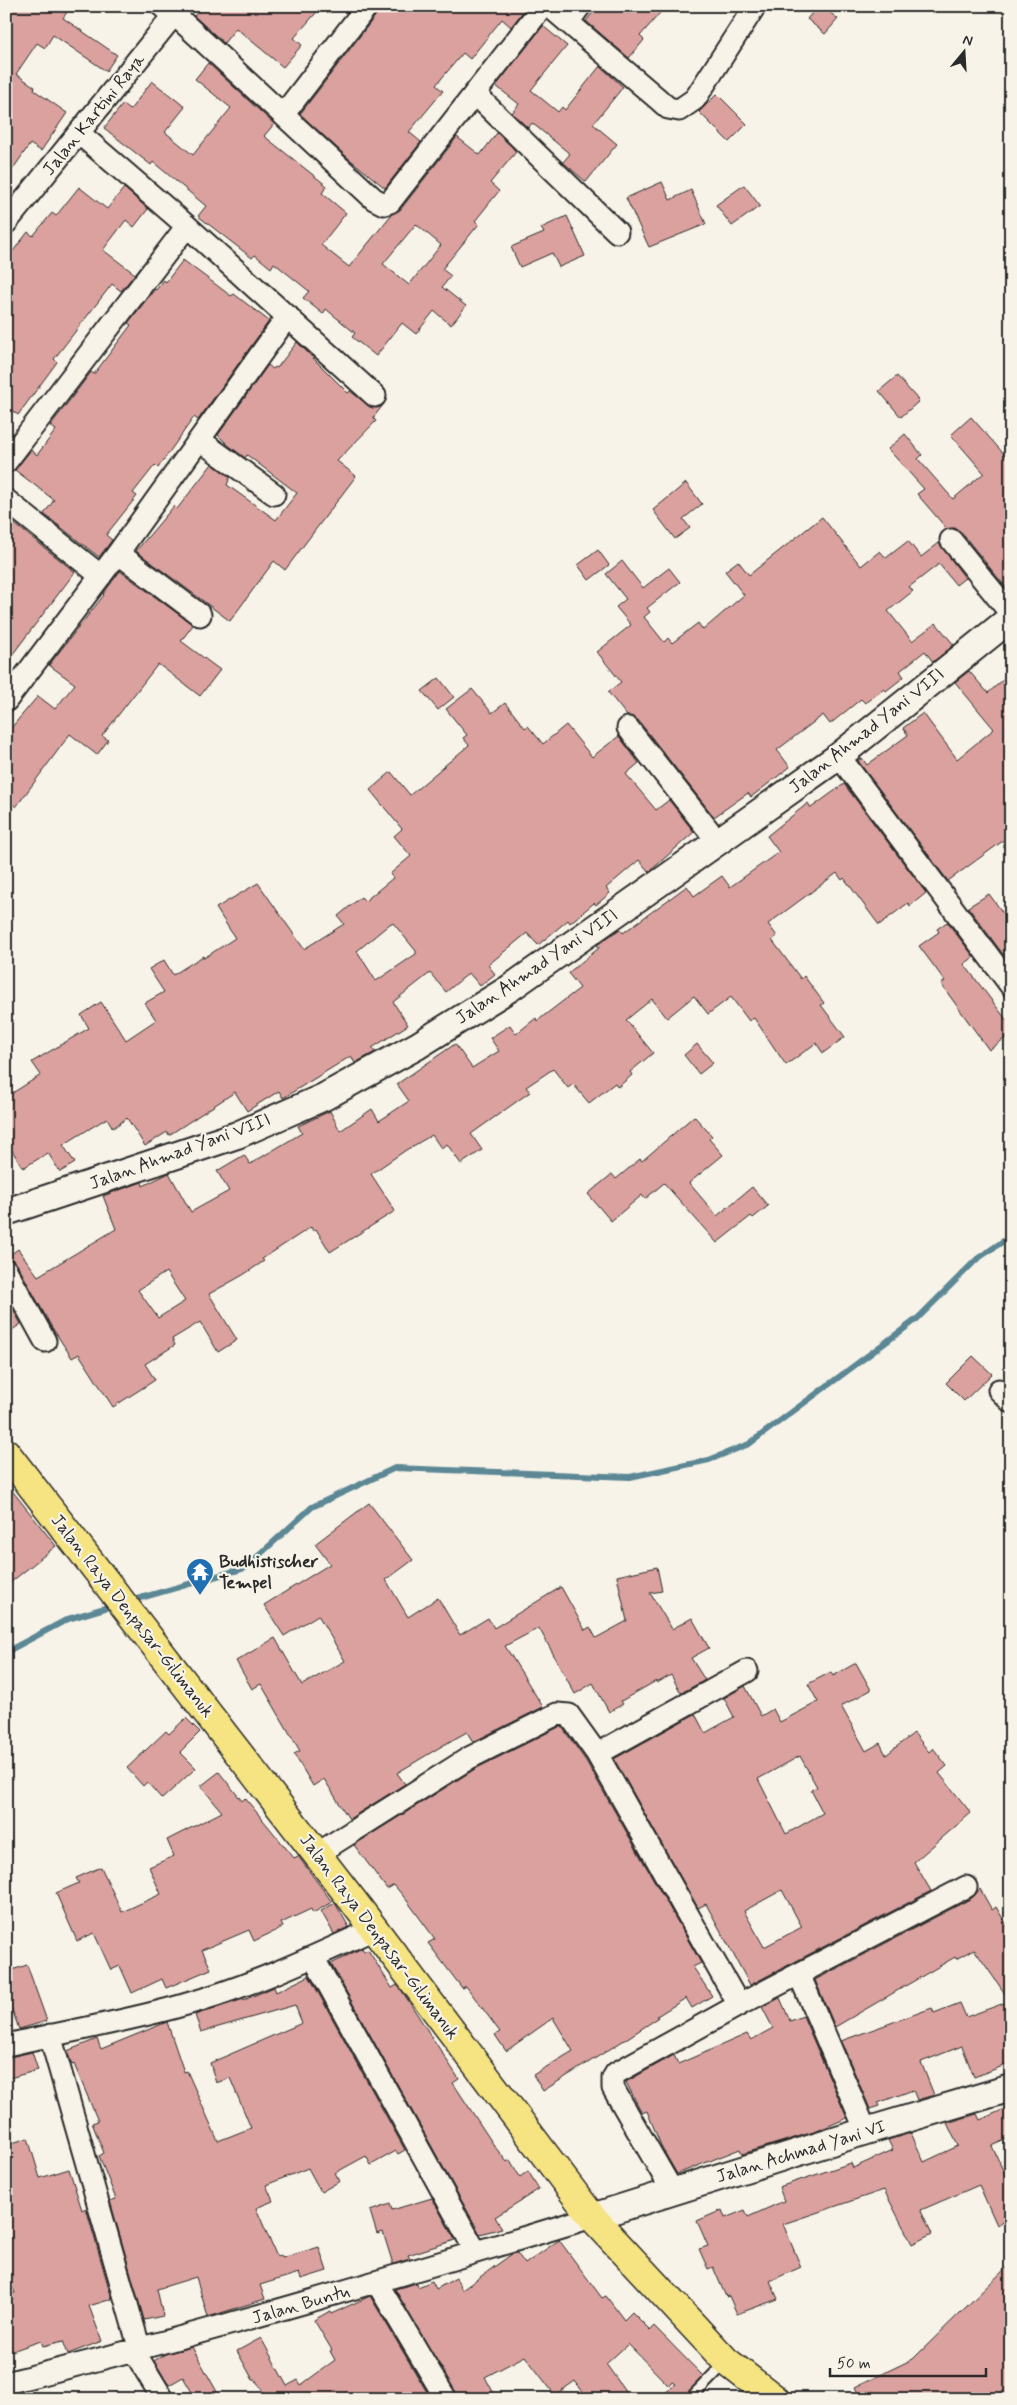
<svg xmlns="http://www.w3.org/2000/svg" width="1017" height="2405" font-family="Mynerve,sans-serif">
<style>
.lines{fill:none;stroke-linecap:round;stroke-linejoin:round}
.stream{stroke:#5b8795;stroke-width:6}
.building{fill:#dba19e;stroke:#2b2b2b;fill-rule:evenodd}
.service-casing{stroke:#2b2b2b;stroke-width:14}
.minor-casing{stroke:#2b2b2b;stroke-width:25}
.tertiary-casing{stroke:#2b2b2b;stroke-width:30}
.trunk-casing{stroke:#2b2b2b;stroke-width:31}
.service{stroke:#f7f3e8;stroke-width:10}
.minor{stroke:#f7f3e8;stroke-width:21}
.tertiary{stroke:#f7f3e8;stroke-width:26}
.trunk{stroke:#f6e381;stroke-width:28}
.labels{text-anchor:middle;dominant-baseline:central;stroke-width:4.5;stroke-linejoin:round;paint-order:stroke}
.street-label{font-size:18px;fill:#2b2b2b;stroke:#f7f3e8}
.poi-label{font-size:18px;font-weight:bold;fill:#2b2b2b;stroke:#f7f3e8;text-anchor:start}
</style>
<rect width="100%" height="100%" fill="#f7f3e8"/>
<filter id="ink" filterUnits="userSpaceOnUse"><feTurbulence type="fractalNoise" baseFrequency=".02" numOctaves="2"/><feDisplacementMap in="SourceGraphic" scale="10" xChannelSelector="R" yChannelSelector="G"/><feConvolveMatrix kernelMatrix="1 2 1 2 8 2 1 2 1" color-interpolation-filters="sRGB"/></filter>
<g filter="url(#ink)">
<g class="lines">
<path class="stream" d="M130 1601 245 1568 312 1507 395 1468 630 1477 709 1460 749 1444 917 1319 977 1259 1011 1236
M6 1652 68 1619 115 1605"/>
</g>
<path class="building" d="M6 6H71L63 18 117 55 106 71 53 35 45 48 37 43 16 74 35 87 34 90 67 113 41 151 30 144 6 179Z
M203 6H322L294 38 302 45 283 67 236 28 224 43 194 16Z
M383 6H519L524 10 511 27 502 19 470 59 463 53 436 85 443 91 409 132 421 142 385 188 347 157 300 114Z
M598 6H666L640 36 644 40 629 58 586 21Z
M818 6H822L838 19 825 34 807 19Z
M543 26 567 46 531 90 558 112 562 107 565 110 600 66 623 87 593 124 617 144 586 182 563 162 570 154 532 123 528 128 512 113 519 104 496 86Z
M208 63 274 124 264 136 327 186 322 193 346 213 321 245 349 267 392 214 400 210 457 137 480 155 497 133 512 147 516 152 490 183 499 191 475 221 479 224 442 269 451 276 442 287 466 306 451 325 434 311 416 334 402 323 376 356 352 337 355 333 326 309 323 314 303 298 309 291 274 263 271 268 255 255 252 258 198 216 206 206 153 162 151 165 104 128 123 104 130 110 152 81 185 107 165 132 193 155 231 108 195 79ZM416 224 441 245 409 285 383 264Z
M717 94 747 124 729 142 699 112Z
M662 182 670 200 691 190 706 224 649 247 626 198Z
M744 185 760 206 732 226 716 205Z
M79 187 107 209 124 188 148 209 134 227 126 220 103 250 135 274 121 291 112 284 54 359 57 362 18 415 6 406V260L28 232 33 236 52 213 56 216Z
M567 216 585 256 559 267 552 253 520 267 511 247 544 233 541 228Z
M183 260 231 296 234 294 269 321 198 420 194 417 158 468 155 465 133 493 137 496 106 535 112 540 99 557 44 514 54 500 15 470 31 450 37 455 56 430 50 426 79 388 91 372 94 374 131 325 128 323 155 289 156 290 164 280 166 282Z
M297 342 348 393 350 391 372 408 383 405 373 418 376 421 337 461 356 476 285 570 274 561 230 621 136 551 174 506 177 509 212 464 230 477 227 485 276 520 297 493 247 455 245 458 227 444 218 435 268 365 273 369 275 367 277 368Z
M897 376 919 401 901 417 879 391Z
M971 417 1011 462V594L961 532 955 528 947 529 917 494 924 489 888 449 905 434 922 455 918 459 953 499 984 473 951 435Z
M686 483 702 504 683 519 690 528 675 539 653 510Z
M6 517 75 572 6 663Z
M822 517 861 566 880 551 886 558 908 541 921 557 939 543 965 578 956 585 939 564 909 587 913 591 888 611 912 641 936 623 954 645 933 662 925 651 900 671 904 677 886 691 884 689 865 703 861 699 830 724 823 715 777 750 790 767 751 797 748 793 714 817 638 720 627 716 608 692 621 682 597 652 631 625 616 607 626 599 606 574 622 561 643 588 669 568 680 582 647 608 650 612 644 617 664 642 668 638 672 643 698 623 703 630 744 595 725 571 738 561 749 575Z
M598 550 609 565 589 580 578 565Z
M120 571 193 625 181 641 220 670 200 696 158 664 102 736 108 740 97 755 70 734 16 807 6 799V734L38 696 55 709 75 684 49 665 104 595 103 594Z
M969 671 988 693 1011 673V835L948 881 858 761 862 758 867 765 908 735 903 728 923 713 957 759 994 729 955 682Z
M439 678 454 697 438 710 422 691Z
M472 689 492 713 505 703 525 728 528 726 543 744 566 725 592 757 619 736 639 763 626 774 656 810 669 800 694 832 649 872 639 860 606 888 610 893 596 905 594 903 570 923 568 920 538 945 527 933 488 965 495 974 480 986 469 973 446 992 430 973 393 1002 408 1025 372 1048 375 1052 355 1063 351 1056 283 1098 279 1091 247 1111 235 1092 169 1135 167 1132 145 1146 127 1118 113 1128 107 1118 63 1145 75 1163 60 1172 48 1153 23 1168 6 1141V1097L41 1075 32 1062 89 1028 81 1015 101 1002 126 1040 156 1020 145 1003 164 992 149 969 164 960 173 975 203 956 204 958 235 938 216 908 258 883 304 949 344 924 338 916 361 897 365 901 393 878 390 874 411 856 394 836 402 829 370 790 391 772 410 795 469 745 463 738 467 735 446 709ZM391 923 394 924 416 951V954L376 981 357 951Z
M844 784 926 893 910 906 908 903 879 925 844 878 842 880 837 873 768 924 777 936 772 940 801 979 804 976 824 1003 821 1005 845 1037 823 1053 816 1043 786 1065 754 1018 749 1021 731 997 708 1014 694 996 667 1018 652 999 626 1020 653 1053 630 1072 632 1075 618 1087 615 1083 589 1103 573 1084 568 1088 553 1069 526 1087 530 1092 471 1134 482 1150 461 1164 447 1144 441 1148 432 1135 406 1150 371 1174 395 1211 330 1252 316 1229 313 1231 311 1227 262 1259 264 1261 243 1275 209 1294 237 1340 218 1352 200 1322 172 1339 175 1345 145 1364 155 1380 113 1407 79 1354 72 1358 51 1326 17 1264 6 1258 18 1249 38 1276 116 1229 103 1196 142 1182 143 1186 169 1173 191 1212 229 1191 217 1171 244 1155 250 1164 302 1133 298 1126 330 1111 340 1131 372 1109 379 1121 409 1101 397 1084 455 1044 472 1068 499 1051 490 1038 510 1025 516 1034 536 1018 537 1021 580 988 568 973 599 948 597 945 620 929 623 933 687 886 694 896 722 876 730 887 779 852 767 836 808 803 811 808ZM166 1272 185 1301 158 1318 138 1290Z
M989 894 1011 924V965L968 907Z
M947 922 974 957 964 964 1011 1026V1034L989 1050 941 984 945 981 919 946 939 932 937 929Z
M697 1044 713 1063 699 1074 684 1055Z
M694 1116 712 1136 709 1139 723 1155 689 1183 717 1216 752 1187 768 1206 753 1218 751 1216 717 1243 664 1183 645 1199 642 1195 611 1221 588 1194 612 1174 616 1179 640 1159 642 1161Z
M6 1296 21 1324 6 1334Z
M973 1356 992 1374 964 1401 946 1383Z
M6 1483 56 1546 6 1586Z
M369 1503 413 1560 386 1580 408 1617 438 1598 460 1635 488 1618 494 1628 561 1587 585 1630 590 1627 596 1638 627 1621 617 1576 657 1567 662 1591 650 1593 672 1629 692 1618 709 1648 691 1658 705 1680 681 1693 671 1675 657 1683 656 1681 621 1701 623 1704 609 1712 593 1683 575 1694 539 1628 505 1646 543 1707 473 1742 467 1732 447 1743 397 1773 405 1784 349 1819 324 1779 313 1786 294 1754 300 1751 261 1684 252 1689 236 1661 275 1638 302 1685 345 1661 318 1615 284 1636 264 1605 330 1564 315 1544Z
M856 1663 871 1690 841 1706 866 1751 880 1743 886 1755 914 1733 929 1752 933 1748 947 1766 939 1773 971 1813 914 1862 931 1891 750 1985 706 1904 698 1908 614 1759 695 1714 705 1733 734 1717 724 1698 745 1686 761 1716 773 1709 780 1722 818 1702 808 1684 831 1672 833 1676ZM800 1756 817 1787 811 1790 823 1813 786 1834 758 1779ZM782 1890 802 1927 764 1947 744 1911Z
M186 1718 200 1732 180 1752 196 1768 162 1799 147 1782 143 1786 127 1768 166 1731 169 1734Z
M559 1727H562L586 1761 701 1963 693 1967 712 1996 692 2008 686 1998 657 2016 658 2018 626 2039 543 2091 533 2075 573 2051 553 2018 506 2051 495 2035 500 2032 466 1986 462 1988 428 1943 435 1939 408 1902 394 1885 387 1889 354 1845 475 1769Z
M219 1772 242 1801 245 1798 294 1858 298 1856 332 1902 313 1913 311 1909 281 1923 283 1927 254 1941 249 1930 202 1950 211 1969 166 1988 162 1979 132 1993 120 1966 111 1970 94 1933 77 1941 56 1893 79 1883 76 1878 101 1867 122 1912 161 1894 149 1867 174 1856 167 1840 222 1812 201 1786Z
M980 1889 992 1910 996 1907 1011 1932V2063L974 2077 962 2046 921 2062 934 2095 917 2100 913 2090 878 2103 879 2106 870 2109 841 2041 932 2008 934 2013 960 2003 966 2017 1010 2001 974 1949 956 1959 955 1957 835 2027 815 1980 972 1898Z
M335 1903 349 1927 334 1934 321 1911Z
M362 1948 364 1952 368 1950 392 1988 397 1985 402 1991 459 2079 453 2083 495 2147 507 2162 510 2160 520 2177 528 2171 539 2189 495 2217 502 2228 480 2234 331 1964Z
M27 1965 47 2021 19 2029 6 1993V1972Z
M309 1976 405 2150 398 2154 396 2151 371 2165 366 2156 335 2173 340 2181 321 2192 308 2168 266 2185 273 2201 256 2208 277 2257 281 2255 282 2258 319 2247 327 2271 301 2279 299 2273 260 2285 265 2299 208 2317 196 2277 157 2289 163 2316 144 2320 110 2201 116 2199 99 2156 104 2153 92 2123 98 2121 74 2064 72 2065 67 2051 97 2039 101 2049 167 2022 184 2072 187 2071 218 2141 251 2128 230 2078 216 2083 210 2063 302 2023 295 2005 201 2032 195 2015 244 1999V2000L274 1987 276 1992Z
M780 1998 790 2021 803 2016 847 2118 817 2131 742 2154 740 2149 677 2174 662 2148 647 2111 642 2113 626 2082 674 2055 678 2064 747 2034 751 2040 773 2028 762 2007Z
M32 2052 38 2070 6 2079V2058Z
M1011 2106V2137L992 2146 1011 2188V2218L997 2225 979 2185 921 2210 932 2234 912 2244 884 2190 783 2224 801 2267 770 2281 778 2299 737 2314 729 2296 726 2297 713 2267 708 2269 699 2249 708 2246 697 2221 722 2210 725 2218 745 2210 748 2217 784 2201 779 2187 851 2163 853 2168 893 2150 888 2140 911 2133 924 2162 958 2146 947 2123 977 2114 980 2120Z
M28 2138 40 2178 69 2169 82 2210 86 2208 112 2299 89 2306 102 2341 68 2354 63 2341 43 2346 41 2341 6 2353V2295L15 2293 6 2273V2145Z
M432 2198 455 2240 408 2255 410 2259 393 2264 383 2232 377 2234 370 2211 390 2204 392 2210Z
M559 2240 602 2298 606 2296 624 2320 632 2312 650 2330 654 2326 703 2376 682 2399H659L675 2384 672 2382 669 2386 628 2344 606 2364 631 2399H588L575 2381 555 2395 525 2356 485 2377 497 2399H458L395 2289 417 2283 418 2287 432 2281 436 2289 456 2278 462 2290 512 2254 517 2253 525 2264Z
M1011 2263V2399H861L855 2387 913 2359Z
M370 2296 431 2399H263L266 2397 255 2379 253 2380 237 2351 261 2338 287 2386 298 2380 301 2385 335 2360 330 2351 332 2350 314 2320 330 2311 331 2314Z
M192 2347 221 2399H196L183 2377 169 2385 154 2361 165 2354Z"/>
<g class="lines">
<defs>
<path id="service" d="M690 2399 726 2362"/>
<path id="minor" d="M162 6 175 15 374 199 384 204 390 202 543 6
M549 6 658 99 668 108 679 110 695 99 755 6
M569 21 580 6
M475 94 617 232
M283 115 367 6
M80 134 187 226 375 396
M6 223 181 6
M201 441 274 494
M6 462 187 226
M6 500 101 576
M951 540 1011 614
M118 553 200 615
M6 701 118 553 288 316
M628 728 718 842
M839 756 1011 986
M6 1270 45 1341
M999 1390 1011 1402
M597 1754 747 1671
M317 1854 469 1758 557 1714 569 1715 597 1754 739 2005
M313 1957 476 2252
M799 1974 866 2131
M50 2035 140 2350
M6 2045C64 2032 123 2022 180 2006 247 1988 311 1958 374 1929
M673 2192 613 2088V2078L616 2073 739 2005 966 1887
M377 2283 446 2399
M134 2351 163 2399
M6 2383C204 2334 398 2276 592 2217"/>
<path id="tertiary" d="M6 1212 237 1135 324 1097 417 1046 510 988 760 812 839 756 1011 618
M592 2217 866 2131 1011 2088"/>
<path id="trunk" d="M6 1453 353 1901 592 2217 726 2361 775 2399"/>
</defs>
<use href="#service" class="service-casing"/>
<use href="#minor" class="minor-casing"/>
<use href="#tertiary" class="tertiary-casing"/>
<use href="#trunk" class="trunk-casing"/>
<use href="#service" class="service"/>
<use href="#minor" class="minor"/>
<use href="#tertiary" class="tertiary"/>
<use href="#trunk" class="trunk"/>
</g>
</g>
<defs>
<symbol id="temple-pin" viewBox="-11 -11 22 30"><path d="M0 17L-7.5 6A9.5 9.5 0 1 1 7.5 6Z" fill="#1f6fb2" stroke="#f7f3e8"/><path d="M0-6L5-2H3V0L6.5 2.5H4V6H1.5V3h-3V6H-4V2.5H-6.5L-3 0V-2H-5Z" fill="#fff"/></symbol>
</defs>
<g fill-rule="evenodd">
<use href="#temple-pin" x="184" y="1556" width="32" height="43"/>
</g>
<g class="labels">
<g class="street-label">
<text transform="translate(94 115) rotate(-51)">Jalan Kartini Raya</text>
<text transform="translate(867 731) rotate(-38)">Jalan Ahmad Yani VIII</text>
<text transform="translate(537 967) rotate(-34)">Jalan Ahmad Yani VIII</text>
<text transform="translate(180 1152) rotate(-20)">Jalan Ahmad Yani VIII</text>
<text transform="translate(132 1616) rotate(52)">Jalan Raya Denpasar-Gilimanuk</text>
<text transform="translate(379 1937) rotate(53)">Jalan Raya Denpasar-Gilimanuk</text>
<text transform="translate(801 2152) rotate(-17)">Jalan Achmad Yani VI</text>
<text transform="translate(301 2305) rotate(-16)">Jalan Buntu</text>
</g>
<g class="poi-label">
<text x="219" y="1562">Budhistischer<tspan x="219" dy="21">Tempel</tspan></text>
</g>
</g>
<rect width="1017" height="2405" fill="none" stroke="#f7f3e8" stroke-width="25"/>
<rect x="12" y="12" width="992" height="2380" fill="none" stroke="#2b2b2b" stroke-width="2" filter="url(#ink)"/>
<g transform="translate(964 52) rotate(18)" stroke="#f7f3e8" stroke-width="4" paint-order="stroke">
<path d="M0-4L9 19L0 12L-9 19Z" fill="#2b2b2b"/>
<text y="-8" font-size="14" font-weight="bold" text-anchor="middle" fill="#2b2b2b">N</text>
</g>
<path d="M830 2368v8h156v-8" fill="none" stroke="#2b2b2b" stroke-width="2.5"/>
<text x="837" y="2368" font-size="15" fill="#2b2b2b" stroke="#f7f3e8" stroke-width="4" paint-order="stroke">50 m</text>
</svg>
